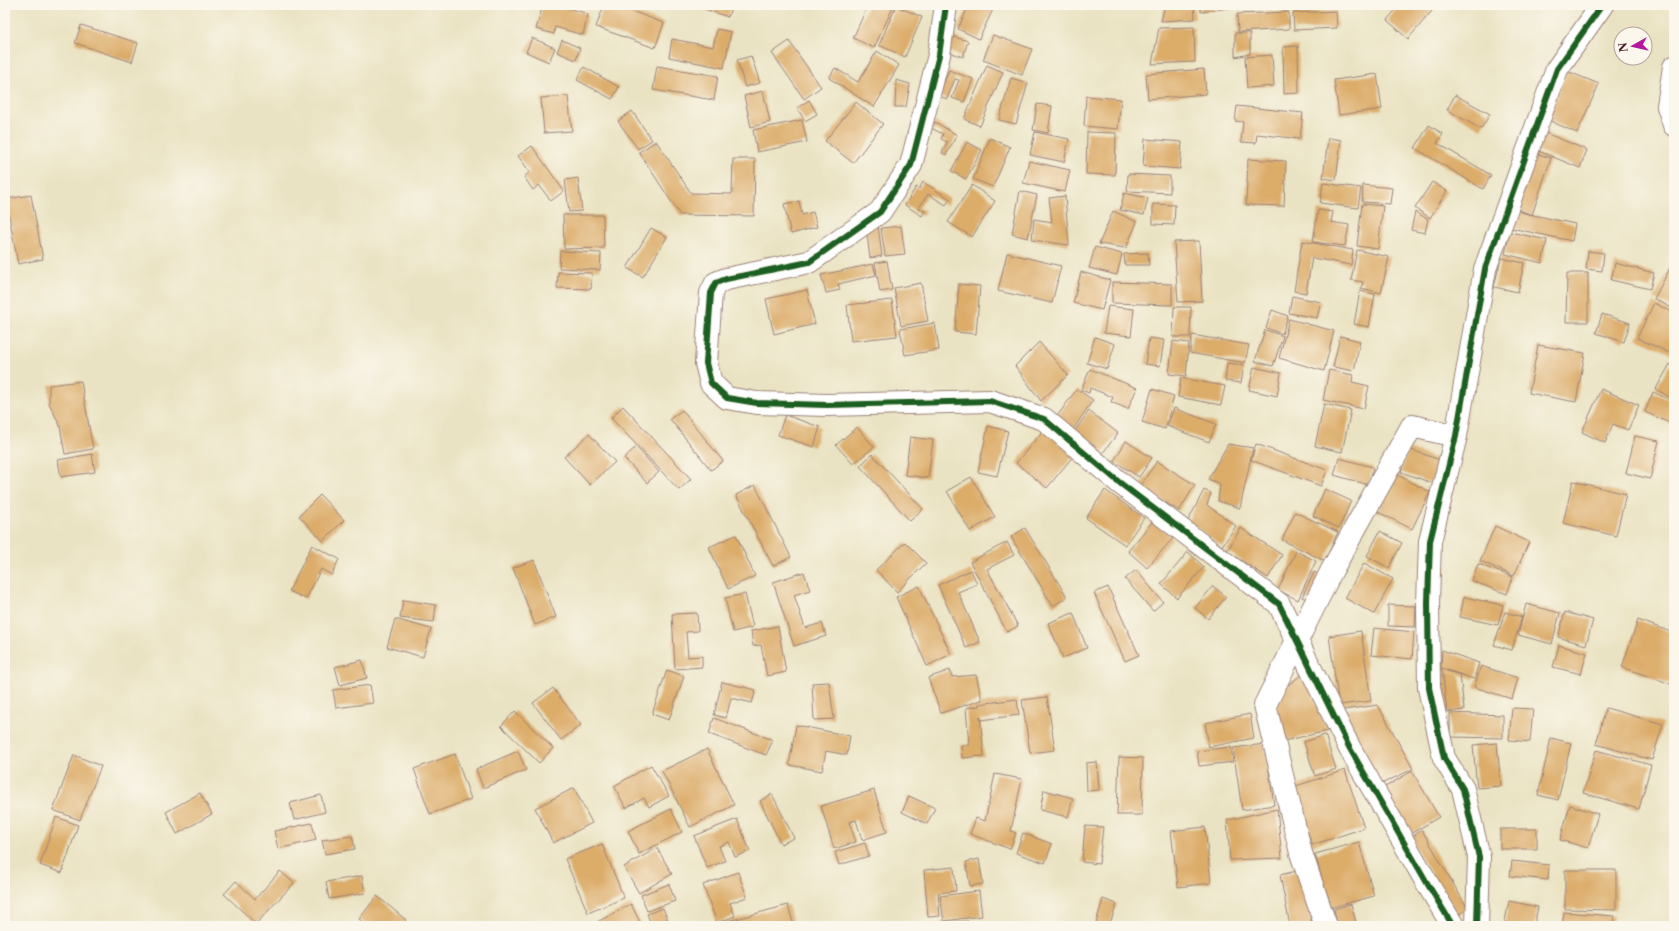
<svg xmlns="http://www.w3.org/2000/svg" width="1679" height="931" font-family="'Libre Caslon Text',serif">
<style>
.building{fill:#dcac69}
.lines{fill:none;stroke-linecap:round;stroke-linejoin:round}
.street-casing{stroke:#9a8177;stroke-width:24}
.street{stroke:#fff;stroke-width:22}
.cycleway-casing{stroke:#fbf7ec;stroke-width:8}
.cycleway{stroke:#1b5e20;stroke-width:6}
</style>
<rect width="100%" height="100%" fill="#fbf7ec"/>
<filter id="ink" filterUnits="userSpaceOnUse"><feTurbulence type="fractalNoise" baseFrequency=".025" numOctaves="2"/><feDisplacementMap in="SourceGraphic" scale="8" xChannelSelector="R" yChannelSelector="G"/><feConvolveMatrix kernelMatrix="1 2 1 2 8 2 1 2 1" color-interpolation-filters="sRGB"/></filter>
<filter id="wash" filterUnits="userSpaceOnUse"><feTurbulence type="fractalNoise" baseFrequency=".012" numOctaves="4" result="noise"/><feDisplacementMap in="SourceGraphic" scale="16" xChannelSelector="R" yChannelSelector="G"/><feGaussianBlur stdDeviation="0.9" result="paint"/><feColorMatrix in="noise" values="0 0 0 0 0 0 0 0 0 0 0 0 0 0 0 0 0 1.4 0 .05"/><feComposite in="paint" operator="in"/></filter>
<g filter="url(#wash)">
<rect width="100%" height="100%" fill="#eae3c3"/>
<g id="blocks">
<path class="building" d="M543 5H558L588 14 583 35 555 27 554 34 536 29Z
M604 5H615L664 23 655 48 596 27Z
M693 5H732L728 17Z
M868 5H894L874 48 853 38Z
M969 5H995L979 39 958 29Z
M1165 5H1194L1195 19 1161 21Z
M1200 5H1241V6L1201 12Z
M1400 5H1437L1408 39 1387 20Z
M896 6 922 17 905 57 879 45Z
M1336 11 1337 28 1294 30 1293 13Z
M1289 12V29L1238 32 1237 14Z
M81 25 138 43 132 62 75 43Z
M1194 27 1195 62 1152 64 1159 28Z
M717 29 731 32 724 68 669 57 672 39 713 47Z
M1235 33H1250V54L1235 57Z
M948 35 968 41 963 57 944 50Z
M993 35 1032 49 1022 75 983 60Z
M532 38 555 48 549 62 526 52Z
M562 40 580 48 576 60 557 52Z
M789 41 821 87 804 99 772 53Z
M1298 46 1299 93 1284 94 1283 47Z
M877 51 899 65 874 107 829 78 835 68 858 82Z
M1272 55 1274 86 1247 88 1245 57Z
M751 56 760 83 745 87 737 60Z
M987 65 1003 72 980 126 964 119Z
M657 66 718 76 714 100 653 90Z
M584 67 619 87 612 99 577 80Z
M1204 69 1206 94 1148 99 1146 74Z
M949 70 973 79 964 102 952 98 959 80 955 79 947 99 939 96Z
M1567 71 1599 84 1577 133 1546 119Z
M1377 74 1382 109 1339 115 1334 80Z
M1011 78 1028 83 1016 124 999 120Z
M896 80 910 84 906 107H895Z
M763 91 770 122 751 127 744 96Z
M1455 95 1490 114 1481 129 1447 110Z
M568 96 572 131 544 133 541 98Z
M1086 96 1121 99 1118 129 1084 126Z
M809 100 817 114 805 121 797 108Z
M856 102 883 124 853 163 825 141Z
M1037 104 1052 106 1048 133 1033 130Z
M1237 106 1303 113 1300 139 1257 134 1256 143 1241 142 1243 122 1235 121Z
M632 111 652 140 638 149 618 121Z
M802 120 807 142 757 152 753 130Z
M935 122 957 135 946 155 942 153 947 142 941 139 943 134 931 128Z
M1429 125 1443 134 1437 143 1491 175 1483 189 1415 148Z
M1035 132 1069 139 1064 162 1030 155Z
M1087 132 1116 133 1115 175 1086 174Z
M1543 132 1587 150 1580 168 1536 150Z
M990 138 1010 147 993 187 973 179Z
M1328 138 1341 140 1336 180 1323 178Z
M1145 139 1182 142 1180 169 1143 166Z
M656 141 691 193 732 194 733 159H755L754 216 680 215 639 152Z
M967 142 982 150 966 179 951 171Z
M532 146 564 191 551 201 539 185 533 190 524 177 530 172 518 156Z
M1535 153 1551 158 1532 215 1516 209Z
M1248 159 1286 161 1284 206 1246 205Z
M1029 161 1070 170 1065 192 1023 183Z
M1128 174 1170 176V193L1127 191Z
M578 178 582 211 569 212 565 180Z
M923 182 950 199 946 205 928 194 919 208 925 211 922 216 905 205 916 187 919 189Z
M1432 182 1447 191 1430 218 1415 208Z
M1323 183 1361 188 1358 208 1320 203Z
M972 185 995 201 972 237 948 222Z
M1363 185 1392 188 1390 204 1362 202Z
M1020 191 1037 195 1028 238 1012 234Z
M1124 193 1148 198 1144 215 1120 210Z
M31 195 43 259 18 264 6 199Z
M1065 196 1069 245 1032 240 1034 219 1052 222 1049 198Z
M799 201 802 215 813 212 817 227 791 234 784 204Z
M1153 204 1175 205 1174 225 1153 224Z
M1362 204 1383 206 1378 249 1357 246Z
M1318 210 1333 212 1331 222 1349 225 1345 246 1313 242Z
M1113 211 1137 222 1126 248 1099 244Z
M1515 211 1575 224 1572 241 1511 228Z
M1415 212 1428 219 1425 233 1411 230Z
M563 215H603L604 248 564 249Z
M878 225 882 256 870 258 866 227Z
M901 226 905 254 885 256 881 228Z
M651 228 667 237 643 277 627 268Z
M1510 232 1547 240 1542 263 1505 254Z
M1199 241 1202 301 1178 302 1174 242Z
M1302 241 1353 250 1351 265 1312 258 1306 293 1294 291Z
M1095 247 1122 254 1117 275 1089 268Z
M1357 250 1389 257 1381 293 1361 288 1363 282 1351 280Z
M560 251 601 253 600 270 559 268Z
M1588 251 1604 253 1602 271 1586 269Z
M1007 253 1061 266 1052 303 998 291Z
M1148 253 1149 265H1125L1124 254Z
M1501 258 1524 263 1518 292 1494 287Z
M887 261 892 290 880 292 875 263Z
M1615 263 1654 273 1650 289 1611 280Z
M873 264 876 275 838 284 840 290 826 293 821 275Z
M1672 264 1674 265V309L1654 299Z
M558 272 592 273 591 289 557 288Z
M1081 272 1110 280 1102 310 1073 303Z
M1567 273H1588V322H1566Z
M1112 282 1172 284V305L1112 303Z
M921 283 928 321 901 326 894 288Z
M959 284 980 286 976 334 955 332Z
M807 290 815 324 774 334 766 299Z
M1360 291 1375 294 1369 327 1354 324Z
M1292 296 1321 302 1317 318 1289 313Z
M892 300 897 336 851 341 847 305Z
M1654 303 1674 313V355L1637 338Z
M1108 306 1134 309 1131 336 1104 333Z
M1174 307H1191L1190 337H1173Z
M1272 310 1288 316 1282 334 1266 328Z
M1602 314 1630 323 1624 342 1596 333Z
M1289 319 1334 331 1324 371 1279 358Z
M935 323 939 350 905 355 900 329Z
M1265 330 1283 336 1273 366 1255 361Z
M1192 335 1249 345 1245 363 1190 353Z
M1340 336 1360 341 1354 371 1333 367Z
M1095 337 1115 344 1107 369 1087 363Z
M1149 338 1164 340 1160 366 1145 364Z
M1173 341 1189 343 1186 376 1169 374Z
M1039 342 1068 375 1041 401 1015 366Z
M1538 345 1585 353 1576 402 1529 393Z
M1227 363 1244 365 1241 383 1225 381Z
M1670 364 1674 367V400L1656 389Z
M1254 367 1281 373 1277 396 1249 390Z
M1090 369 1137 388 1128 409 1111 402 1113 397 1090 388 1089 393 1081 390Z
M1329 370 1353 375 1352 382 1369 386 1364 409 1323 400Z
M1181 378 1225 386 1221 405 1178 397Z
M81 381 93 449 65 454 60 426 49 403V385Z
M1077 389 1093 400 1072 431 1055 419Z
M1152 389 1174 396 1165 429 1142 422Z
M1601 389 1639 405 1628 430 1613 424 1605 443 1582 432Z
M1653 392 1674 402V425L1645 412Z
M1324 404 1351 410 1342 452 1315 446Z
M623 406 691 479 679 490 611 418Z
M1174 408 1216 424 1209 442 1167 426Z
M682 410 723 461 711 470 670 419Z
M1089 411 1118 433 1102 454 1073 433Z
M785 415 820 427 814 447 778 435Z
M988 426 1008 431 997 476 978 472Z
M857 427 874 447 853 464 836 445Z
M1044 429 1074 455 1047 488 1016 463Z
M589 434 615 462 590 485 564 457Z
M1635 436 1659 441 1650 479 1626 473Z
M910 437 933 440 928 478 905 475Z
M1126 441 1152 458 1139 477 1114 461Z
M1228 444 1253 448 1240 508 1218 501 1220 484 1208 479Z
M1256 444 1327 470 1321 486 1251 460Z
M636 447 659 472 647 483 624 458Z
M1409 449 1443 461 1435 484 1401 472Z
M92 454 95 472 61 477 58 460Z
M872 454 923 509 910 521 860 466Z
M1339 458 1373 467 1369 485 1334 475Z
M1157 461 1195 485 1179 511 1140 486Z
M1396 474 1430 492 1412 529 1378 512Z
M971 477 995 517 970 531 947 491Z
M1573 481 1626 494 1616 536 1563 523Z
M755 485 791 557 773 566 736 495Z
M1325 489 1351 501 1339 528 1313 516Z
M1105 490 1144 518 1125 545 1086 518Z
M1204 490 1211 493 1207 505 1236 526 1222 546 1188 521Z
M320 495 344 520 323 541 299 516Z
M1295 512 1338 532 1325 561 1282 540Z
M1153 521 1173 538 1147 568 1128 551Z
M1495 526 1529 542 1514 576 1480 561Z
M1025 528 1067 597 1053 606 1011 537Z
M1241 528 1282 555 1268 578 1227 551Z
M1380 531 1402 543 1389 568 1367 556Z
M736 535 755 576 728 589 709 547Z
M905 542 926 563 897 592 876 570Z
M1007 542 1014 555 987 569 1018 626 1007 632 970 562Z
M312 545 339 559 332 575 321 569 306 599 289 591Z
M1296 551 1316 561 1298 600 1278 590Z
M1188 552 1204 567 1177 598 1161 584Z
M534 560 556 617 535 625 513 568Z
M1364 563 1393 579 1374 614 1345 598Z
M1478 564 1513 577 1507 594 1472 581Z
M971 570 977 584 958 592 980 642 966 648 938 585Z
M1136 570 1163 602 1153 611 1125 579Z
M804 572 810 590 794 595 805 628 822 623 826 636 794 646 773 582Z
M1314 572 1326 578 1314 603 1302 597Z
M919 586 951 654 927 666 896 597Z
M1213 586 1226 597 1208 619 1195 608Z
M1108 587 1139 655 1125 661 1094 593Z
M745 594 753 627 733 632 725 598Z
M1464 597 1503 605 1498 625 1460 617Z
M403 600 436 605 434 622 400 618Z
M1526 604 1560 613 1552 644 1518 635Z
M1388 605 1416 606 1415 627 1388 626Z
M1505 612 1522 617 1512 650 1494 645Z
M1565 612 1593 620 1586 645 1558 637Z
M697 613 698 631 686 632 688 657 702 656V667L675 669 672 614Z
M1073 613 1087 648 1063 658 1048 623Z
M395 619 431 629 423 657 387 647Z
M1638 620 1674 633V685L1622 667Z
M778 626 786 672 767 676 761 645 753 646 751 631Z
M1374 628 1414 632 1412 659 1371 655Z
M1361 631 1371 701 1339 705 1329 636Z
M1559 645 1587 653 1581 674 1553 667Z
M1442 650 1479 663 1474 679 1441 668Z
M362 660 367 678 340 685 335 667Z
M1481 666 1518 678 1512 699 1474 687Z
M1442 669 1460 675 1464 710 1447 712Z
M667 670 684 676 669 720 652 714Z
M950 670 952 677 976 675 982 700 941 713 928 678Z
M1304 673 1328 731 1279 742 1269 699Z
M722 682 756 690 752 703 731 698 726 718 714 715Z
M829 682 834 719 814 720 812 683Z
M370 685 373 703 336 708 333 690Z
M553 688 581 725 561 740 533 703Z
M1047 697 1055 750 1030 753 1022 700Z
M1017 699 1019 715 981 720 980 716 984 756 962 758 961 745H969L966 708 979 706V704Z
M1378 705 1413 769 1377 786 1343 710Z
M1512 708 1533 709 1530 742 1509 740Z
M1606 708 1663 724 1652 760 1596 744Z
M515 711 553 748 539 763 501 726Z
M1450 713 1503 715V738L1450 737Z
M1250 714 1254 738 1209 747 1205 723Z
M714 718 773 740 766 755 709 734Z
M796 725 850 736 847 755 826 751 822 771 789 765Z
M1325 735 1336 769 1315 776 1304 742Z
M1551 738 1571 743 1558 800 1538 795Z
M1497 743 1501 786 1477 788 1473 745Z
M1265 744 1274 805 1242 810 1233 748Z
M1231 747 1233 762 1199 766 1197 751Z
M707 749 734 805 690 827 662 771Z
M1596 750 1651 765 1639 809 1583 793Z
M518 751 526 770 483 788 476 769Z
M455 754 471 799 430 814 414 769Z
M74 755 101 766 80 820 53 810Z
M1119 757 1143 758 1142 815H1117Z
M1097 762 1099 790 1087 791 1086 763Z
M651 765 669 796 649 807 644 798 626 808 614 786Z
M1345 770 1364 828 1312 845 1293 787Z
M1412 771 1439 817 1407 836 1380 790Z
M995 774 1022 779 1011 831 1016 833 1010 849 970 834 976 818 985 821Z
M574 788 592 823 553 843 535 808Z
M874 790 887 832 862 840 856 820 849 822 856 842 834 849 821 806Z
M1044 790 1073 798 1068 817 1040 810Z
M200 793 212 814 177 834 166 812Z
M772 794 794 838 781 844 760 801Z
M321 795 325 812 294 820 290 803Z
M909 796 935 808 927 824 902 812Z
M1570 805 1598 814 1588 848 1560 840Z
M671 809 682 832 639 854 628 831Z
M1277 809 1282 858 1230 860 1227 820Z
M56 817 78 825 62 873 40 865Z
M737 819 750 851 735 857 729 842 719 846 725 861 707 868 694 836Z
M312 823 316 840 278 849 274 831Z
M1085 826 1103 827 1099 864 1082 862Z
M1205 827 1211 883 1178 887 1171 831Z
M1500 829H1537V849H1500Z
M1422 830 1468 909 1456 916 1410 838Z
M1023 833 1052 844 1045 863 1016 853Z
M352 836 355 849 325 854 322 840Z
M1359 842 1374 896 1330 908 1315 854Z
M865 843 869 856 839 865 835 852Z
M602 844 624 898 588 913 565 859Z
M657 848 672 874 639 893 624 867Z
M979 859 983 884 970 886 966 862Z
M1512 861 1549 865 1548 880 1510 876Z
M954 867 956 891 938 893 940 916 928 917 924 870Z
M1301 870 1312 926H1290L1280 875Z
M1565 870H1616V910L1565 909Z
M280 871 294 883 256 924 224 894 236 881 255 899Z
M738 872 747 897 730 903 735 916 717 923 703 885Z
M362 876 365 893 329 899 326 882Z
M669 884 675 901 647 911 641 895Z
M979 891 982 916 944 921 940 896Z
M377 896 406 920 401 926H368L359 919Z
M1103 899 1117 904 1109 926H1095Z
M1509 901 1538 907 1534 926H1504Z
M631 904 642 926H623L622 925 619 926H599L597 922Z
M1351 904 1357 926H1338L1334 909Z
M788 905 794 926H722L721 923Z
M663 908 670 926H652L647 914Z
M1564 912 1614 916 1613 926H1562Z
M968 921V926H928V924Z"/>
</g>
</g>
<g filter="url(#ink)">
<use href="#blocks" fill-opacity="0" stroke="#9a8177" stroke-width="1"/>
<g class="lines">
<defs>
<path id="street" d="M946 5 939 55 911 165 880 212 809 262 726 279 716 283 711 293 706 363 711 383 727 398 757 403 827 405 990 401 1044 419 1120 483 1279 604 1349 747 1430 888 1453 926
M1674 67 1668 106 1674 125
M1326 926 1301 853 1265 705 1332 570 1412 426 1456 436
M1477 926 1479 857 1463 789 1444 758 1429 688 1428 603 1430 541 1456 436 1485 269 1557 69 1602 5"/>
</defs>
<use href="#street" class="street-casing"/>
<use href="#street" class="street"/>
<defs>
<path id="cycleway" d="M946 5 939 55 911 165 880 212 809 262 726 279 716 283 711 293 706 363 711 383 727 398 757 403 827 405 990 401 1044 419 1120 483 1279 604 1349 747 1430 888 1453 926
M1477 926 1479 857 1463 789 1444 758 1429 688 1428 603 1430 541 1456 436 1485 269 1557 69 1602 5"/>
</defs>
<use href="#cycleway" class="cycleway-casing"/>
<use href="#cycleway" class="cycleway"/>
</g>
</g>
<rect width="1679" height="931" fill="none" stroke="#fbf7ec" stroke-width="20"/>
<g transform="translate(1633 46) rotate(262)"><circle r="19" fill="#fbf7ec" stroke="#b4a19f"/>
<path d="M0-3L7 15L0 10L-7 15Z" fill="#b5179e"/>
<text y="-6" font-size="11" font-weight="bold" text-anchor="middle" fill="#4a1f2b">N</text>
</g>
</svg>
